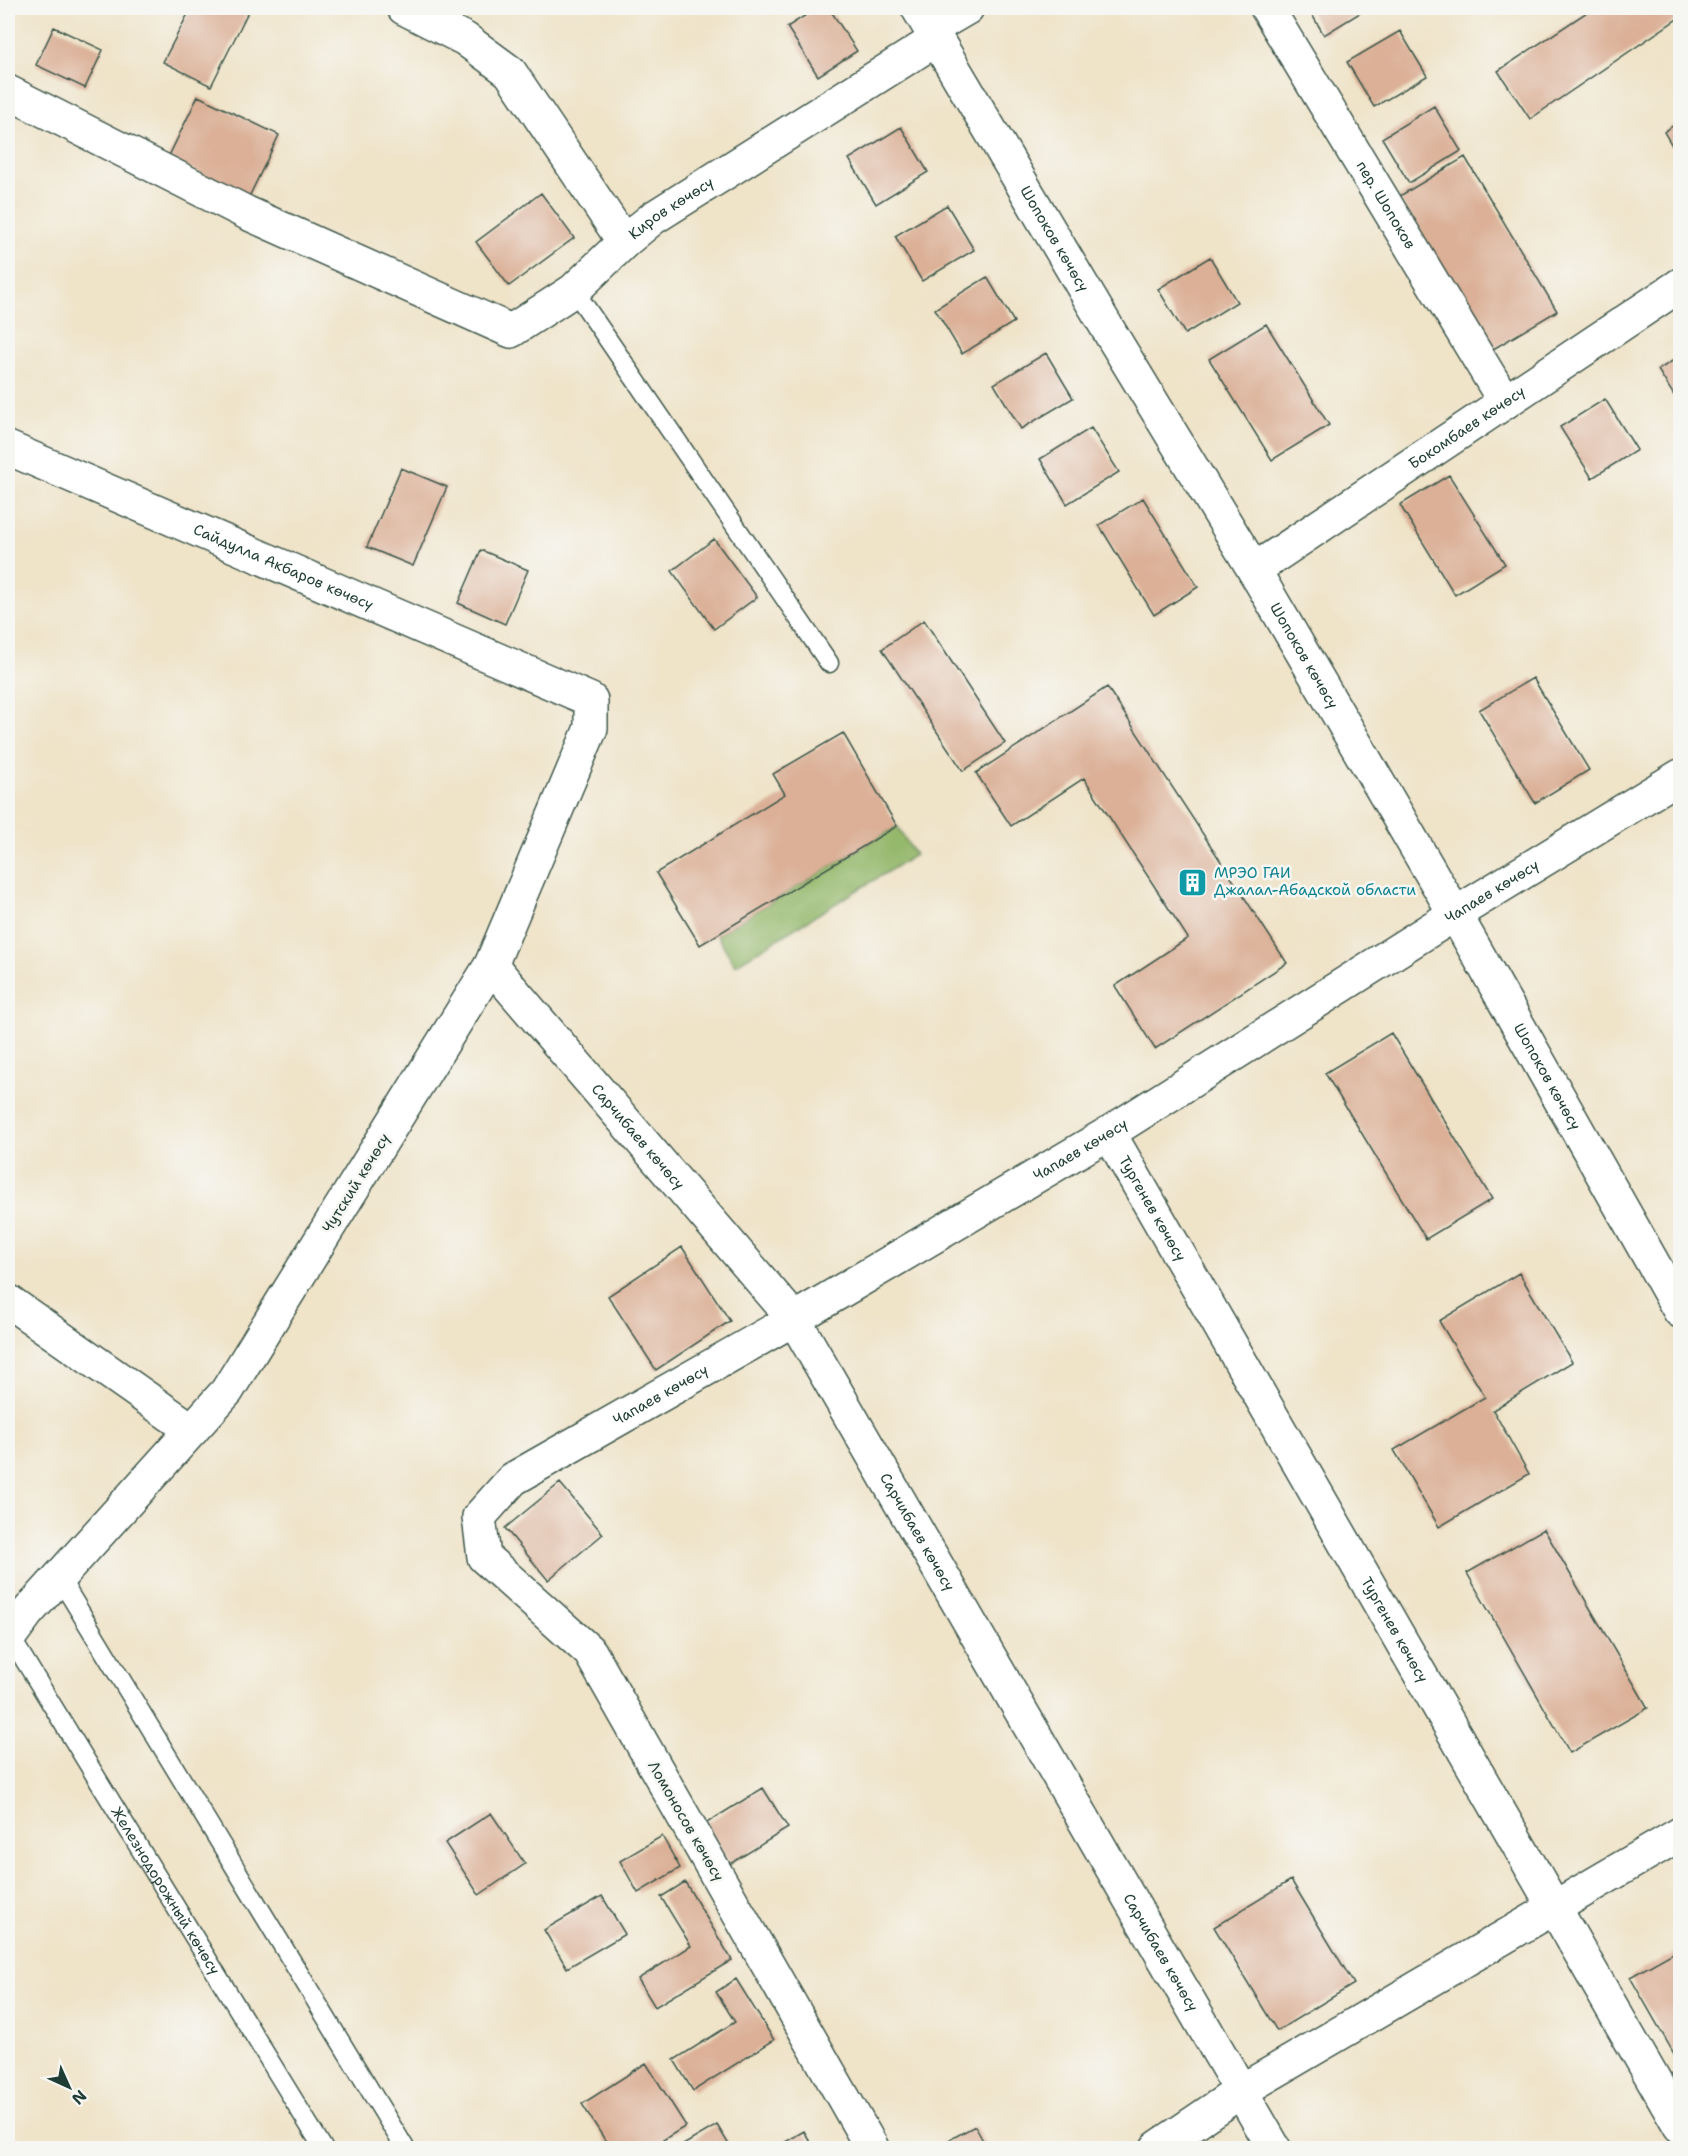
<svg xmlns="http://www.w3.org/2000/svg" width="1688" height="2156" font-family="'Shantell Sans',sans-serif">
<style>
.forest{fill:#94b86c;stroke:#5a7a50;stroke-width:1.5}
.building{fill:#dbb097}
.lines{fill:none;stroke-linecap:round;stroke-linejoin:round}
.service-casing{stroke:#3e564a;stroke-width:21}
.minor-casing{stroke:#3e564a;stroke-width:36}
.service{stroke:#fff;stroke-width:18}
.minor{stroke:#fff;stroke-width:33}
.labels{text-anchor:middle;dominant-baseline:central;stroke-width:5;stroke-linejoin:round;paint-order:stroke}
.street-label{font-size:15px;fill:#1f3d34;stroke:#f6f6f2}
.culture-label{font-size:15px;fill:#0d838f;stroke:#f6f6f2;text-anchor:start}
</style>
<rect width="100%" height="100%" fill="#f6f6f2"/>
<filter id="ink" filterUnits="userSpaceOnUse"><feTurbulence type="fractalNoise" baseFrequency=".0167" numOctaves="2"/><feDisplacementMap in="SourceGraphic" scale="12" xChannelSelector="R" yChannelSelector="G"/><feConvolveMatrix kernelMatrix="1 2 1 2 8 2 1 2 1" color-interpolation-filters="sRGB"/></filter>
<filter id="wash" filterUnits="userSpaceOnUse"><feTurbulence type="fractalNoise" baseFrequency=".008" numOctaves="4" result="noise"/><feDisplacementMap in="SourceGraphic" scale="24" xChannelSelector="R" yChannelSelector="G"/><feGaussianBlur stdDeviation="1.35" result="paint"/><feColorMatrix in="noise" values="0 0 0 0 0 0 0 0 0 0 0 0 0 0 0 0 0 1.4 0 .05"/><feComposite in="paint" operator="in"/></filter>
<g filter="url(#wash)">
<rect width="100%" height="100%" fill="#efe3c8"/>
<path class="forest" d="M897 826 915 855 735 965 717 935Z"/>
<g id="blocks">
<path class="building" d="M191 8H250L211 86 163 62Z
M817 8H829L857 51 818 76 787 27Z
M1308 8H1368L1324 35Z
M1593 8H1680V17L1530 119 1498 71Z
M54 27 103 50 85 88 36 65Z
M1400 31 1427 76 1374 107 1347 62Z
M198 96 279 135 249 197 168 158Z
M1434 106 1461 151 1409 183 1382 138Z
M1680 121V159L1664 132Z
M901 127 928 172 876 204 849 159Z
M1465 157 1557 311 1490 351 1398 197Z
M541 193 574 238 509 286 476 242Z
M947 205 974 250 922 281 895 236Z
M1210 257 1237 302 1185 334 1158 289Z
M987 277 1014 322 962 354 935 309Z
M1266 324 1329 425 1272 460 1209 359Z
M1046 353 1073 398 1021 429 994 384Z
M1680 356V405L1658 370Z
M1605 399 1637 450 1592 478 1560 427Z
M1091 428 1119 472 1067 504 1040 459Z
M401 468 447 487 413 566 367 547Z
M1449 475 1505 564 1455 595 1400 505Z
M1143 498 1198 587 1154 615 1099 525Z
M714 539 757 597 714 629 672 571Z
M481 550 528 570 505 624 458 603Z
M924 620 1005 743 963 771 882 649Z
M1533 678 1589 770 1535 803 1479 710Z
M1107 687 1287 963 1155 1049 1115 986 1188 938 1084 778 1011 826 976 773Z
M843 733 897 826 700 945 656 873 785 794 773 774Z
M1391 1033 1492 1199 1426 1239 1325 1073Z
M682 1247 730 1321 656 1370 608 1296Z
M1519 1273 1572 1362 1493 1410 1529 1474 1439 1527 1394 1450 1485 1397 1439 1321Z
M560 1483 603 1534 548 1580 505 1528Z
M1544 1529 1648 1708 1570 1753 1467 1573Z
M763 1788 788 1828 730 1864 705 1824Z
M491 1813 525 1864 479 1895 445 1843Z
M662 1836 680 1868 638 1893 620 1861Z
M1291 1880 1354 1984 1277 2031 1214 1927Z
M685 1882 732 1960 655 2007 638 1979 691 1946 661 1897Z
M602 1896 625 1934 567 1968 544 1930Z
M1680 1949V2057L1677 2059 1630 1977Z
M736 1979 774 2040 693 2091 674 2060 735 2022 716 1992Z
M646 2063 686 2126 650 2148H610L582 2104Z
M717 2125 731 2148H678Z
M975 2126 987 2148H934Z
M804 2131 814 2148H775Z"/>
</g>
</g>
<g filter="url(#ink)">
<use href="#blocks" fill-opacity="0" stroke="#3e564a" stroke-width="1.5"/>
<g class="lines">
<defs>
<g id="service">
<path d="M574 290 829 663"/>
<path d="M59 1577 405 2148"/>
<path id="s1" d="M8 1633 323 2148"/>
</g>
<g id="minor">
<path id="s2" d="M404 8 465 39 510 72 624 242 653 218 937 39"/>
<path id="s3" d="M918 8 1112 336 1254 570 1455 914 1680 1311"/>
<path id="s4" d="M1267 8 1505 402"/>
<path d="M931 29 967 8"/>
<path d="M8 92 247 213 511 331 574 290 624 242"/>
<path id="s5" d="M8 448 591 700V728L491 965 227 1391 27 1613 8 1639"/>
<path id="s6" d="M1254 570 1680 285"/>
<path id="s7" d="M491 965 794 1319 1274 2148"/>
<path id="s8" d="M1109 1133 1680 2126"/>
<path d="M8 1301 192 1430"/>
<path id="s9" d="M872 2148 590 1652 484 1557 479 1517 513 1479 794 1319 1109 1133 1455 914 1680 776"/>
<path d="M1157 2148 1241 2091 1680 1834"/>
</g>
</defs>
<use href="#service" class="service-casing"/>
<use href="#minor" class="minor-casing"/>
<use href="#service" class="service"/>
<use href="#minor" class="minor"/>
</g>
</g>
<defs>
<symbol id="building-square" viewBox="-11 -11 22 22"><rect x="-9" y="-9" width="18" height="18" rx="4" fill="#0f9aa8" stroke="#f6f6f2"/><path d="M-4-6H4V6H1V3H-1V6H-4ZM-2.5-4.3h1.7v1.8h-1.7ZM.8-4.3h1.7v1.8H.8ZM-2.5-1h1.7V.8h-1.7ZM.8-1h1.7V.8H.8Z" fill="#fff"/></symbol>
</defs>
<g fill-rule="evenodd">
<use href="#building-square" x="1176" y="866" width="33" height="33"/>
</g>
<g class="labels">
<g class="street-label">
<text stroke="none"><textPath href="#s4" startOffset="230">пер. Шопоков</textPath></text>
<text stroke="none"><textPath href="#s2" startOffset="387">Киров көчөсү</textPath></text>
<text stroke="none"><textPath href="#s3" startOffset="268">Шопоков көчөсү</textPath></text>
<text stroke="none"><textPath href="#s6" startOffset="256">Бокомбаев көчөсү</textPath></text>
<text stroke="none"><textPath href="#s5" startOffset="300">Сайдулла Акбаров көчөсү</textPath></text>
<text stroke="none"><textPath href="#s3" startOffset="754">Шопоков көчөсү</textPath></text>
<text stroke="none"><textPath href="#s9" startOffset="1946">Чапаев көчөсү</textPath></text>
<text stroke="none"><textPath href="#s3" startOffset="1240">Шопоков көчөсү</textPath></text>
<text stroke="none"><textPath href="#s7" startOffset="226">Сарчибаев көчөсү</textPath></text>
<text stroke="none"><textPath href="#s9" startOffset="1460">Чапаев көчөсү</textPath></text>
<text transform="translate(356 1183) rotate(-58)">Чутский көчөсү</text>
<text stroke="none"><textPath href="#s8" startOffset="87">Тургенев көчөсү</textPath></text>
<text stroke="none"><textPath href="#s9" startOffset="974">Чапаев көчөсү</textPath></text>
<text stroke="none"><textPath href="#s7" startOffset="712">Сарчибаев көчөсү</textPath></text>
<text stroke="none"><textPath href="#s8" startOffset="573">Тургенев көчөсү</textPath></text>
<text transform="translate(686 1821) rotate(60)">Ломоносов көчөсү</text>
<text stroke="none"><textPath href="#s1" startOffset="302">Железнодорожный көчөсү</textPath></text>
<text stroke="none"><textPath href="#s7" startOffset="1198">Сарчибаев көчөсү</textPath></text>
</g>
<g class="culture-label">
<text x="1214" y="873">МРЭО ГАИ<tspan x="1214" dy="17">Джалал-Абадской области</tspan></text>
</g>
</g>
<rect width="1688" height="2156" fill="none" stroke="#f6f6f2" stroke-width="30"/>
<g transform="translate(69 2087) rotate(135)" stroke="#f6f6f2" stroke-width="4.5" paint-order="stroke">
<path d="M0-4.5L10 22L0 15L-10 22Z" fill="#1f3d34"/>
<text y="-9" font-size="16" font-weight="bold" text-anchor="middle" fill="#1f3d34">N</text>
</g>
</svg>
